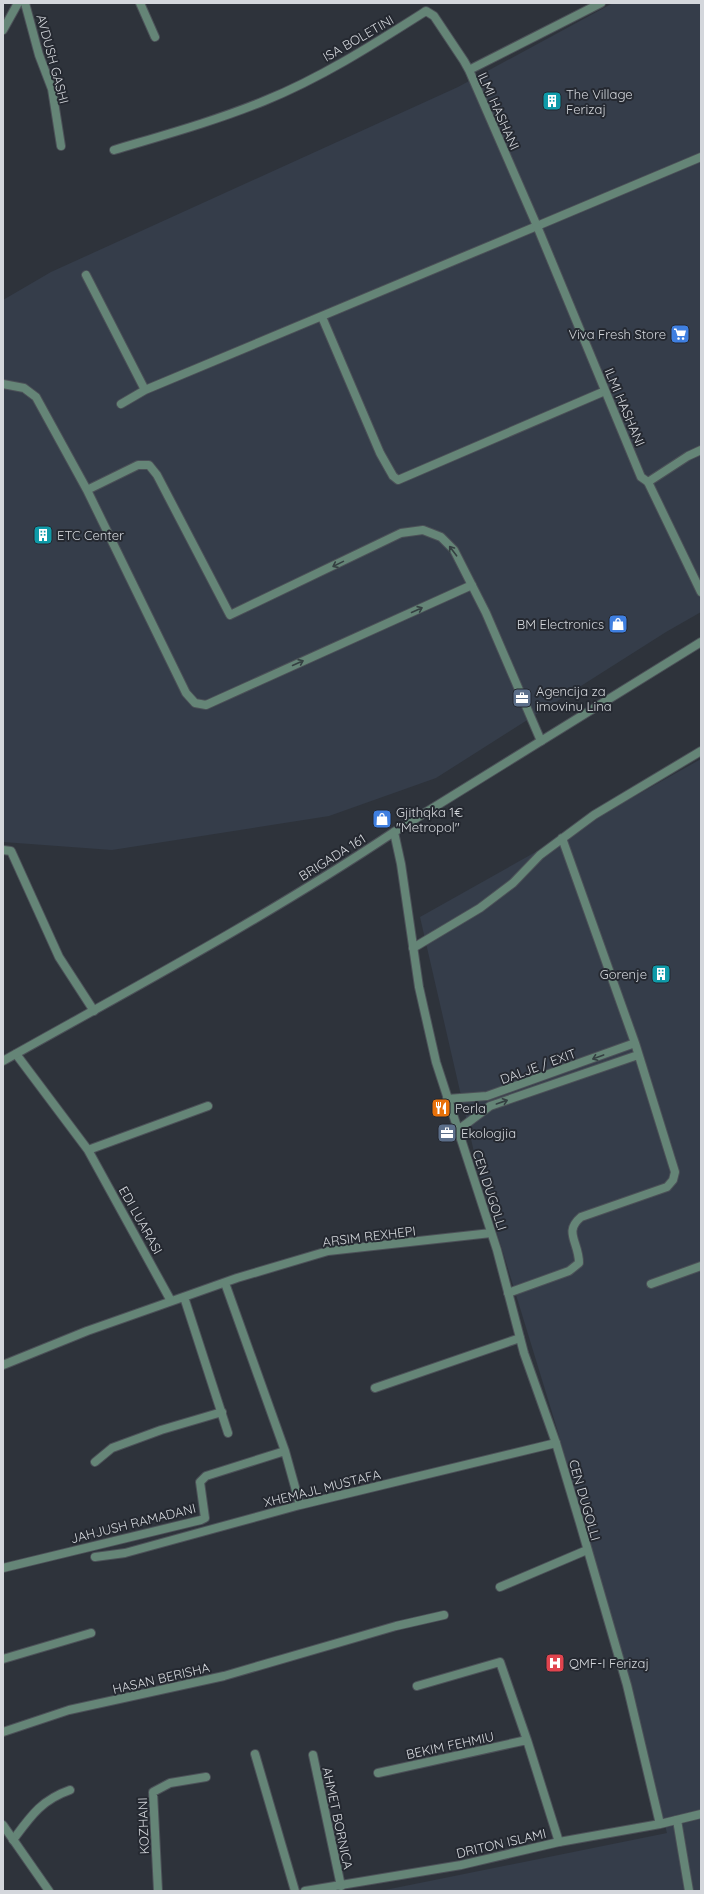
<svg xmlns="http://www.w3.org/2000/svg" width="704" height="1894" font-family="Quicksand,sans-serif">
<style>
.built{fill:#353d4a}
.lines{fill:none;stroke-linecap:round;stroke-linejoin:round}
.service-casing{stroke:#4c5158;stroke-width:10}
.minor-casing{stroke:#4c5158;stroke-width:10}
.tertiary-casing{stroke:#4c5158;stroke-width:10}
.service{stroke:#658577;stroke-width:8}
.minor{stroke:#658577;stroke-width:8}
.tertiary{stroke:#658577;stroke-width:8}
.oneway{stroke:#354042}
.labels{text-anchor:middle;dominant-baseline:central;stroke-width:4;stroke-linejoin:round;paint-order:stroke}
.street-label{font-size:13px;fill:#d4d7dc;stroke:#252931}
.poi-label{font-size:13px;fill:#d4d7dc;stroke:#252931;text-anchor:start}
</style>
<rect width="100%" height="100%" fill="#2e333b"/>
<path class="built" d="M613 3H701V612L666 632 436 778 329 816 112 850 3 842V300L51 272 458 87Z
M701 759V1891H380L667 1833 558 1432 479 1174 420 917Z"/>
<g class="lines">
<defs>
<path id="service" d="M86 275 145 390
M322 317 380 453 393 476 398 480 605 391
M3 384 24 388 36 397 87 490 186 693 195 703 206 705 472 585
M121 404 145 390 537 226
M648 482 688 456 701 450
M87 490 138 465H149L157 475 230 615 401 533 423 530 441 537 454 550 486 613 541 741
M413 948 480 908 513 883 540 855 594 815 701 751
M447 1099 487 1096 635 1043
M458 1130 490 1106 638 1055
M651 1284 701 1266
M508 1293 569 1271 579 1263C579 1242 563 1232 581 1217L667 1187 673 1180 675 1172 635 1043 562 838
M255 1754 295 1891
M677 1820 689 1891"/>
<path id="minor" d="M25 3 39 55 52 89 61 146
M140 3 155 37
M3 30 18 3
M469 70 537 226 641 477 648 482 701 592
M114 150C164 135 215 121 264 101 321 78 374 44 426 11L434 16 464 61 469 70 601 3
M537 226 701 157
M3 850 11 851 59 957 94 1011
M16 1054 88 1150 208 1106
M88 1150 171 1301
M184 1297 228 1433
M3 1365 87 1331 158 1306 237 1278 328 1251 491 1233
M375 1388 520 1338
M285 1451 300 1505
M95 1462 112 1448 161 1430 222 1412
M95 1557 125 1553 300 1505 556 1443
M3 1568 201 1520 205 1518 200 1482 206 1476 285 1451 225 1283
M500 1587 587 1550
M3 1659 91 1633
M417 1686 500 1662 527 1740 559 1842
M3 1732 69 1710 224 1676 396 1626 444 1615
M313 1755 341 1886
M378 1773 527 1740
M13 1840C30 1817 41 1800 70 1790
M158 1891 153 1792 170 1783 206 1777"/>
<path id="tertiary" d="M394 832 401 864 419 987 436 1062 497 1250 524 1353 556 1443 580 1523 627 1685 660 1824
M3 1061C135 987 268 916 394 832L701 642
M3 1825 49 1891
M305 1891 461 1865 559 1842 660 1824 701 1814"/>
</defs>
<use href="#service" class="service-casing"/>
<use href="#minor" class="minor-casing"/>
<use href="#tertiary" class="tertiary-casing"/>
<use href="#service" class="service"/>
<use href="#minor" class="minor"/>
<use href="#tertiary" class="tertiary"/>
</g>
<defs><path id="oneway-shaft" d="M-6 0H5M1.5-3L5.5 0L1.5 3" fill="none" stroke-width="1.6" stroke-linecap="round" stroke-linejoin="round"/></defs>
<g class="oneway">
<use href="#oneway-shaft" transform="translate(453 551) rotate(-127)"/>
<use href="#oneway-shaft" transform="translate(338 564) rotate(154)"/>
<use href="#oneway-shaft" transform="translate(417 610) rotate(-24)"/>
<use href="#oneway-shaft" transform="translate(298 663) rotate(-24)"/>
<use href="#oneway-shaft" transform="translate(598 1057) rotate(160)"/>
<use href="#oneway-shaft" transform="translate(502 1102) rotate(-19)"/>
</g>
<defs>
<symbol id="building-square" viewBox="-11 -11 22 22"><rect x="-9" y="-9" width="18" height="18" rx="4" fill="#0f9aa8" stroke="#252931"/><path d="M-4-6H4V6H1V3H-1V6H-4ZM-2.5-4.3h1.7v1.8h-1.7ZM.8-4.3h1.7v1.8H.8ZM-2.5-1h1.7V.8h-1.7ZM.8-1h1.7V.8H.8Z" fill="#fff"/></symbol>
<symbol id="supermarket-square" viewBox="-11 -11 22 22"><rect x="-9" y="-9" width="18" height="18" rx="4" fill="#3f7fe0" stroke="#252931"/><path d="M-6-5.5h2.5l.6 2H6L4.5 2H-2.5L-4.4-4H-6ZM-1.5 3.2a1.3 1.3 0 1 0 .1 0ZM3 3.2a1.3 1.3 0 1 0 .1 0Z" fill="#fff"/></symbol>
<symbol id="shop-square" viewBox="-11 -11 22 22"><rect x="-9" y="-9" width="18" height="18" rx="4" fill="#3f7fe0" stroke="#252931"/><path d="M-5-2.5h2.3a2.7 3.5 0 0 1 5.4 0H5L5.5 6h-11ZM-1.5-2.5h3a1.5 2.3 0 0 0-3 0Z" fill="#fff"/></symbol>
<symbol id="office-square" viewBox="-11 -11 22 22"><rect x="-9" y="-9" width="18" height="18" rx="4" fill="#5c6f8a" stroke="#252931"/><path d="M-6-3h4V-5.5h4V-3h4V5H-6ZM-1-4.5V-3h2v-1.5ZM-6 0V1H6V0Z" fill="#fff"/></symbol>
<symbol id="restaurant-square" viewBox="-11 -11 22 22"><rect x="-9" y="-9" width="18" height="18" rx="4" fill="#e8710a" stroke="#252931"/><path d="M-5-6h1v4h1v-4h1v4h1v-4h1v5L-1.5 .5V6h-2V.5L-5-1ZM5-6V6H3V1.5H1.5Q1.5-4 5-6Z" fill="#fff"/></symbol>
<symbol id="hospital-square" viewBox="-11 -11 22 22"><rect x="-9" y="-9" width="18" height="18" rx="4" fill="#e0444e" stroke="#252931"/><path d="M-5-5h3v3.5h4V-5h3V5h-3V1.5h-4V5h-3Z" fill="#fff"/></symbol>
</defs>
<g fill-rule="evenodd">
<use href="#building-square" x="541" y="90" width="22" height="22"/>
<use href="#supermarket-square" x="669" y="323" width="22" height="22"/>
<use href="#building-square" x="32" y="524" width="22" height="22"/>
<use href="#shop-square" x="607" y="613" width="22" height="22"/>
<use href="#office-square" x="511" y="687" width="22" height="22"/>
<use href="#shop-square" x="371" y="808" width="22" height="22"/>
<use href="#building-square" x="650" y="963" width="22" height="22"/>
<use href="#restaurant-square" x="430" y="1097" width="22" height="22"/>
<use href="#office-square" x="436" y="1122" width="22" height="22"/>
<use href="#hospital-square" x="544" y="1652" width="22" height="22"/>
</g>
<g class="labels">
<g class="street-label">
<text transform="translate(358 38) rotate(-30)">ISA BOLETINI</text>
<text transform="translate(53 59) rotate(75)">AVDUSH GASHI</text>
<text transform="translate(499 111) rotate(66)">ILMI HASHANI</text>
<text transform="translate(625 407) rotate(67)">ILMI HASHANI</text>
<text transform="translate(332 857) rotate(-32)">BRIGADA 161</text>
<text transform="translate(538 1066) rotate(-20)">DALJE / EXIT</text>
<text transform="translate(490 1190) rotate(72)">CEN DUGOLLI</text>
<text transform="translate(141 1220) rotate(61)">EDI LUARASI</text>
<text transform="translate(369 1236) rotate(-7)">ARSIM REXHEPI</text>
<text transform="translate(322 1488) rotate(-14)">XHEMAJL MUSTAFA</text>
<text transform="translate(585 1500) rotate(74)">CEN DUGOLLI</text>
<text transform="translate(133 1523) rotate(-14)">JAHJUSH RAMADANI</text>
<text transform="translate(161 1678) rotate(-13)">HASAN BERISHA</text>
<text transform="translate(450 1745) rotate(-12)">BEKIM FEHMIU</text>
<text transform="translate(338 1818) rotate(78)">AHMET BORNICA</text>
<text transform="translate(143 1826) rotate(-92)">KOZHANI</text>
<text transform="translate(501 1843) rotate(-13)">DRITON ISLAMI</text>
</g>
<g class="poi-label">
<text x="566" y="94">The Village<tspan x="566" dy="15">Ferizaj</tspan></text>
<text x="666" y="334" text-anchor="end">Viva Fresh Store</text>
<text x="57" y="535">ETC Center</text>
<text x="604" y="624" text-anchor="end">BM Electronics</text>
<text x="536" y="691">Agencija za<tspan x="536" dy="15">imovinu Lina</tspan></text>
<text x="396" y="812">Gjithqka 1€<tspan x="396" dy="15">"Metropol"</tspan></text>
<text x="647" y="974" text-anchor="end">Gorenje</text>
<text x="455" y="1108">Perla</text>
<text x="461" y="1133">Ekologjia</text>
<text x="569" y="1663">QMF-I Ferizaj</text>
</g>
</g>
<rect width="704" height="1894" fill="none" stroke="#d4d7dc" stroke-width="8"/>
</svg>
